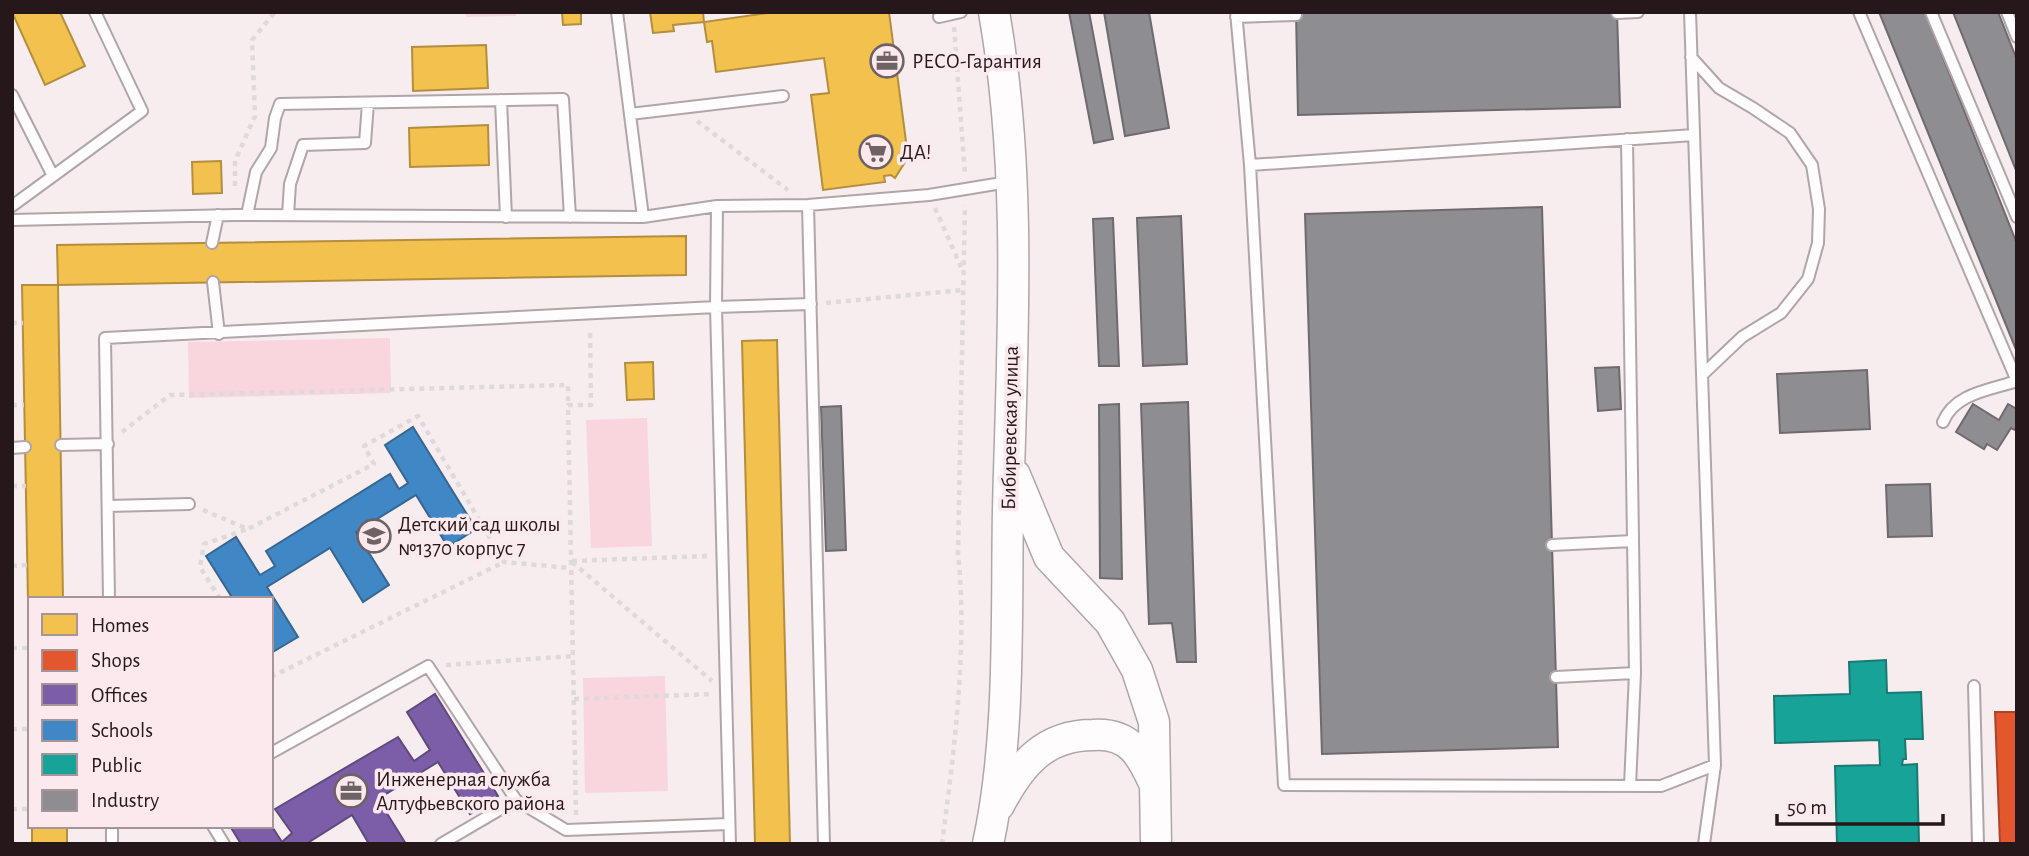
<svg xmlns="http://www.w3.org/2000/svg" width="2029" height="856" font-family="'Alegreya Sans',sans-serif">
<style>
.green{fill:#f9d5de}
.homes{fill:#f2c14e;stroke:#b48e3e;stroke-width:2}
.shops{fill:#e4572e;stroke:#ab4428;stroke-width:2}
.offices{fill:#7b5ea7;stroke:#61497d;stroke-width:2}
.schools{fill:#3f88c5;stroke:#376692;stroke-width:2}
.public{fill:#17a398;stroke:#1b7972;stroke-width:2}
.industry{fill:#8d8d92;stroke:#6e6a6e;stroke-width:2}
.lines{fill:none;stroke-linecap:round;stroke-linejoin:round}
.service-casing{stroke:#b0a5a8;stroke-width:14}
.secondary-casing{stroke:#b0a5a8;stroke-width:33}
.path{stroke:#dedadb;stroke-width:4.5;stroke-dasharray:5 5;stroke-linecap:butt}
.service{stroke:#fefcfd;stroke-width:10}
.secondary{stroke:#fefcfd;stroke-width:30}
.labels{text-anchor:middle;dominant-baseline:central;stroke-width:7;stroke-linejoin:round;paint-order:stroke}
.poi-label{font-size:21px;fill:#25171a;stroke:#fbe9ed;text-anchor:start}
.street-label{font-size:21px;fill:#25171a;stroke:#fbe9ed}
</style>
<rect width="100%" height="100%" fill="#f7edef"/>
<path class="green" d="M466 12H516V16L466 17Z
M390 338 391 393 189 398 188 342Z
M647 418 652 546 591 548 586 420Z
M665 676 668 791 585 793 583 678Z"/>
<path class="homes" d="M12 12H60L85 66 45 85Z
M562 12H581V24L563 25Z
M650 12H703L704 22 673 25 674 31 653 33Z
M775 12H889L907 149 902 150V156L907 159 895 178 891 175 884 176 885 182 823 190 811 95 829 93 824 58 716 72 712 41 707 42 704 22Z
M486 45 488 88 413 91 412 47Z
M488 125 489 165 410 167 409 128Z
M221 161 222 193 193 194 192 162Z
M686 236V275L58 285 57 245Z
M22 285H58L63 599H30V707Z
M777 340 790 844H755L742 341Z
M653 362 654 399 627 400 625 363Z
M32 826H67V844H32Z"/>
<path class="shops" d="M1995 712H2017V844H2000Z"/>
<path class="offices" d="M435 694 498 796 470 814 438 762 378 799 406 844H369L352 815 306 844H241L230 826 271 825 282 842 292 833 275 809 398 737 414 761 430 750 407 712Z"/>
<path class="schools" d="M413 427 476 529 448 547 416 495 356 532 389 585 363 602 330 548 267 587 298 637 271 653V599H233L206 556 236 537 260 575 275 566 266 551 390 474 399 489 408 483 385 445Z"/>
<path class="public" d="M1886 660 1887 693 1921 692 1923 739H1905L1906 759H1903L1902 765 1917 764 1919 844H1837L1835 766 1880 765 1879 740 1775 743 1774 696 1850 694 1849 662Z"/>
<path class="industry" d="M1069 12H1089L1113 139 1094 143Z
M1104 12H1149L1169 128 1125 136Z
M1296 12H1617L1620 107 1298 115Z
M1879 12H1925L2017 244V352Z
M1953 12H1998L2017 60V173Z
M1542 207 1558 747 1322 754 1305 214Z
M1181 216 1187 364 1143 366 1137 218Z
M1113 218 1119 366H1099L1093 219Z
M1619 367 1621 409 1598 411 1595 368Z
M1867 370 1870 429 1780 433 1777 374Z
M1188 402 1196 662H1177L1172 623 1149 624 1141 404Z
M1119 404 1122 579 1100 578 1099 405Z
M1973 404 1999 420 2008 404 2017 409V431L2011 428 1997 450 1987 444 1984 449 1956 432Z
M841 406 846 550 826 551 821 407Z
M1930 484 1932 536 1888 537 1886 485Z"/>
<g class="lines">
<defs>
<path id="service" d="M617 12 643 217
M1236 12 1250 165 1284 785 1661 786 1715 765
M1690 12 1715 765 1704 844
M1859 12 2017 381
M1931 12 2017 217
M2007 12 2017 37
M1617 13 1638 12
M939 17 961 12
M1236 17 1296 15
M1691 57 1719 88 1753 108 1790 133 1812 165 1819 209 1818 243 1808 279 1781 313 1742 337 1702 375
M12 95 53 176
M501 100 506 217
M630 114 783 96
M1627 139 1635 673 1630 786
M1250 165 1694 135
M808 205 824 844
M12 206 142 111 95 12
M247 215 256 172 271 148 275 118 280 104 563 99 570 217
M288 215 290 184 303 145 365 143 368 103
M12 220 235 215 643 217 717 206 808 205 929 195 1008 182
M212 243 218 215
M213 282 219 334
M1943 422C1955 393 1990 390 2017 381
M61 445 108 444
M12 448 25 447
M108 506 189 504
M1552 545 1633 541
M109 599 105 338 716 307 717 206
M1556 677 1635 673
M1974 686 1978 844
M271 753 428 666 516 800
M112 826V844
M213 826 224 844
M441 844 516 800 566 830 729 824
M730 844 716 307 811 304"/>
<path id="secondary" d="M1015 475 1049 557 1110 622 1137 670 1154 722 1156 844
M999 805C1020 765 1044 735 1093 735 1107 734 1122 737 1133 748 1143 758 1149 772 1155 785
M988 844C1011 738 1006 618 1008 510 1012 344 1023 177 994 12"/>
</defs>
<use href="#service" class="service-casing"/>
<use href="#secondary" class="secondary-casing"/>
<path class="path" d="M954 27 965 175
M697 121 788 190
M235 186V161L255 116 252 40 275 12
M935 208 961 267
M826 303 963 290
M12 323H23
M12 405H24
M122 432 170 395 568 385V405
M12 486H26
M203 510 248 529 374 464 364 446 418 416 504 562 571 568
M572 561 707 556
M572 562 712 681
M12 566 27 565
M220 599 200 567 204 544 248 529
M12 648H29
M446 665 573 656
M271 677 504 562
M574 699 713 694
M12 729H30
M12 809H30
M576 815 568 405H591L590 328
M942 844C954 751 968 646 958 553L965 205"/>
<use href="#service" class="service"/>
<use href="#secondary" class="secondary"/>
</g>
<defs>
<symbol id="office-ring" viewBox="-11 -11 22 22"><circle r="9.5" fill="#fbe9ed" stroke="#6e6265" stroke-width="1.5"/><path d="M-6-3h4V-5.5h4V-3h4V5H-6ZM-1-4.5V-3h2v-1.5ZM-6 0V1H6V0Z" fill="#6e6265"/></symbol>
<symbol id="supermarket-ring" viewBox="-11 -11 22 22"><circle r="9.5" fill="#fbe9ed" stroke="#6e6265" stroke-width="1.5"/><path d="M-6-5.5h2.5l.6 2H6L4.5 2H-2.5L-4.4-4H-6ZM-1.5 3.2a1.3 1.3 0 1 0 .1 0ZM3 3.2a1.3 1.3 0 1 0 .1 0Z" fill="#6e6265"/></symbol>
<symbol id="school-ring" viewBox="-11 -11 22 22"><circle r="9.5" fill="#fbe9ed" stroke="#6e6265" stroke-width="1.5"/><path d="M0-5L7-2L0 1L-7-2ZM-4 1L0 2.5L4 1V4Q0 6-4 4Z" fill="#6e6265"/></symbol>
</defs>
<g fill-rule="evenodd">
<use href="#office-ring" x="868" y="42" width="38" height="38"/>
<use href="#supermarket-ring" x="857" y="133" width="38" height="38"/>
<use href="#school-ring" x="355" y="517" width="38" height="38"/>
<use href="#office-ring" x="332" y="772" width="38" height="38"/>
</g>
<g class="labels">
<g class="poi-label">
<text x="912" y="61">РЕСО-Гарантия</text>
<text x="900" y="152">ДА!</text>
<text x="398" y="524">Детский сад школы<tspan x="398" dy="24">№1370 корпус 7</tspan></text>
<text x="376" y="779">Инженерная служба<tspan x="376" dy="24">Алтуфьевского района</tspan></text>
</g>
<g class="street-label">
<text transform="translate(1010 428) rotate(-89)">Бибиревская улица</text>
</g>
</g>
<rect width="2029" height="856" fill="none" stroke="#25171a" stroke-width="28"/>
<rect x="28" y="597" width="245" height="231" fill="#fbe9ed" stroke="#a59599" stroke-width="2"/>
<rect x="42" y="614" width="35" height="21" fill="#f2c14e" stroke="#a59599" stroke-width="2"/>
<text x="91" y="632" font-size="21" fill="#25171a">Homes</text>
<rect x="42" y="650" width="35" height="21" fill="#e4572e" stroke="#a59599" stroke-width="2"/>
<text x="91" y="667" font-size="21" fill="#25171a">Shops</text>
<rect x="42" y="684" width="35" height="21" fill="#7b5ea7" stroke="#a59599" stroke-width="2"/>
<text x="91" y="702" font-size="21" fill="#25171a">Offices</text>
<rect x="42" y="720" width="35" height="21" fill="#3f88c5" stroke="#a59599" stroke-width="2"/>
<text x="91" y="737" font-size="21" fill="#25171a">Schools</text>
<rect x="42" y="754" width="35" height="21" fill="#17a398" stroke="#a59599" stroke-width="2"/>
<text x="91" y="772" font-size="21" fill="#25171a">Public</text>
<rect x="42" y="790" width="35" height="21" fill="#8d8d92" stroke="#a59599" stroke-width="2"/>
<text x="91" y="807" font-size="21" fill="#25171a">Industry</text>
<path d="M1777 814v10h166v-10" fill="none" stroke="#25171a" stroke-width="3.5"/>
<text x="1787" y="814" font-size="21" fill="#25171a" stroke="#fbe9ed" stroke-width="5" paint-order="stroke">50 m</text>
</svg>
